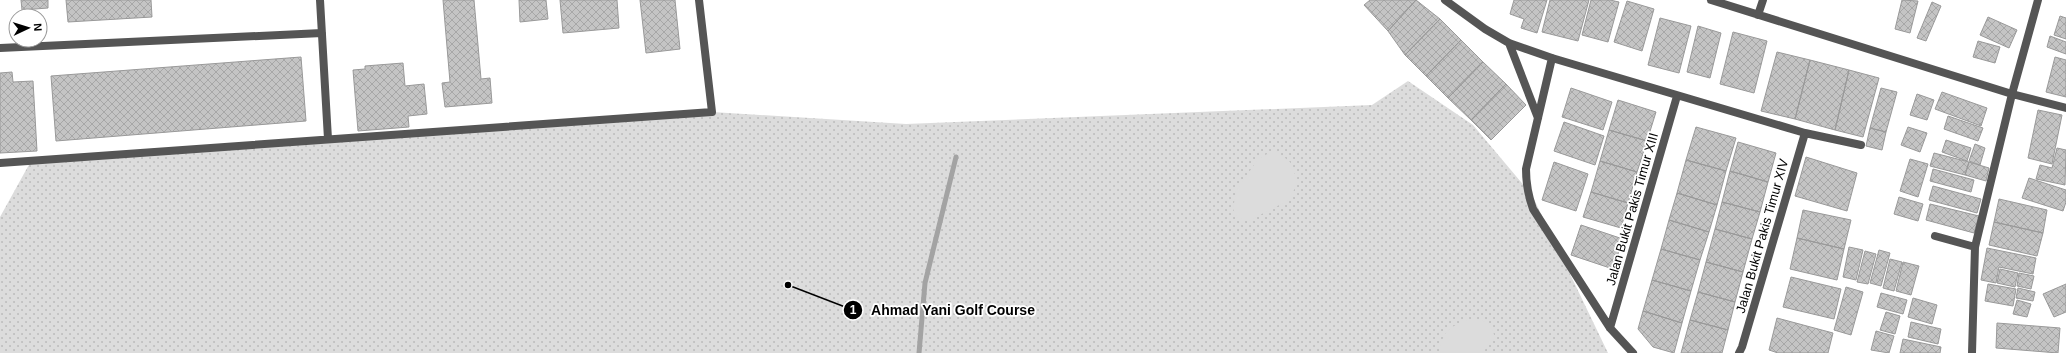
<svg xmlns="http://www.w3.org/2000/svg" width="2066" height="353" font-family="Arial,sans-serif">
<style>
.grass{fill:url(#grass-dots)}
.garden{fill:#dcdcdc}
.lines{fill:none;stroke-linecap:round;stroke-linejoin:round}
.stream{stroke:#a3a3a3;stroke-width:5}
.building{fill:url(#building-cross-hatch);stroke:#999}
.minor{stroke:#555;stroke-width:8}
.labels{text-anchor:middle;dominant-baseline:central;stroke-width:3.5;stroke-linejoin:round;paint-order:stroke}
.street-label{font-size:13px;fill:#000;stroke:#fff}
.leader{fill:none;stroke:#000;stroke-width:1.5}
.callout-dot{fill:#000;stroke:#fff;stroke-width:1.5}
.mark-label{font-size:12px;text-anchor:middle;font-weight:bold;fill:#fff}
.callout-label{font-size:14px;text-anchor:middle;font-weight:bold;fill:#000;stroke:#fff;stroke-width:3.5;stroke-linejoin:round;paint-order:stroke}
</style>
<defs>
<pattern id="grass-dots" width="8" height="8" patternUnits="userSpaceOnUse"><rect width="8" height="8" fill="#dcdcdc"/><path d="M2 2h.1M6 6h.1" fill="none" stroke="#bbb" stroke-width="1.8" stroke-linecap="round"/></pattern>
<pattern id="building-cross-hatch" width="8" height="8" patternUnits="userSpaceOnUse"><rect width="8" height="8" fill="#c4c4c4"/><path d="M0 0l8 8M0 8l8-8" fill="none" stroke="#a7a7a7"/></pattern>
</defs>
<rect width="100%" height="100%" fill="#fff"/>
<path class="grass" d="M1408 81 1473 125 1532 195 1608 353H0V217L31 161 712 112 906 124 1372 105Z"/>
<path class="garden" d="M1275 150 1290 162 1298 182 1289 200 1248 221 1238 218 1233 209 1236 191 1258 159Z
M1467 320H1481L1491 325 1495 338 1482 353H1440C1442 331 1448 328 1467 320Z"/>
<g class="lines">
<path class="stream" d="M919 353 925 283 956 157"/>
</g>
<path class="building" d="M21 0H48V8L22 10Z
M66 0H151L152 17 68 22Z
M443 0H474L481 79 490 78 492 103 445 107 442 83 450 82Z
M519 0H546L548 19 520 22Z
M560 0H617L619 28 563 33Z
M640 0H675L680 49 646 53Z
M1370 0H1416L1388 31 1364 5Z
M1416 0 1440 19 1405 55 1388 31Z
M1514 0H1547L1537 33 1521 28 1524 19 1510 14Z
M1550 0H1589L1578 41 1542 32Z
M1591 0H1610L1619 2 1608 42 1582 35Z
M1902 0 1918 1 1910 33 1895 29Z
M1627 1 1654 9 1642 51 1614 42Z
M1932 2 1941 6 1926 41 1917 38Z
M2060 16 2066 18V39L2054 35Z
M1988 17 2017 30 2009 48 1980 35Z
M1660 18 1691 26 1679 73 1648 65Z
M1440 19 1461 40 1426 76 1405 55Z
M1698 26 1721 33 1710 78 1687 72Z
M1733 32 1767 41 1754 93 1720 84Z
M2050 36 2066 42V54L2047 47Z
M1461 40 1483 62 1448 98 1426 76Z
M1978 41 2000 47 1995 63 1973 57Z
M1777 52 1810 60 1795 119 1761 111Z
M301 57 306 121 56 141 51 76Z
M2055 57 2066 60V97L2046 92Z
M1810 60 1849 70 1835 130 1795 119Z
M1483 62 1506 84 1471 120 1448 98Z
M403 63 405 86 424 84 427 114 408 116 409 127 358 131 353 70 365 69V66Z
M1849 70 1879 78 1863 137 1835 130Z
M12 72 13 82 33 81 37 151 0 153V73Z
M1506 84 1526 105 1491 140 1471 120Z
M1571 88 1612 102 1603 130 1562 117Z
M1881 88 1897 92 1886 132 1870 128Z
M1942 92 1987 108 1981 126 1935 109Z
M1917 94 1934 100 1927 120 1910 115Z
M1618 100 1656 112 1647 141 1609 130Z
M2038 110 2062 115 2052 164 2028 158Z
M1948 116 1983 128 1978 141 1944 129Z
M1564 122 1604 136 1595 165 1554 151Z
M1696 127 1736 138 1726 171 1686 160Z
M1908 127 1927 133 1920 152 1901 145Z
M1870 128 1886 132 1882 150 1866 146Z
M1609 130 1647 141 1637 172 1600 161Z
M1946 140 1971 148 1967 161 1942 152Z
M1738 142 1776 153 1768 182 1730 171Z
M1975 144 1985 148 1980 165 1969 161Z
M2057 148 2066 150 2065 185 2036 179 2040 165 2052 168Z
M1934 153 1969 162 1965 175 1930 166Z
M1806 157 1857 173 1847 211 1795 196Z
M1910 159 1928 164 1918 197 1900 191Z
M1686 160 1726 171 1717 205 1677 193Z
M1600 161 1637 172 1628 203 1591 192Z
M1554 162 1588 174 1576 211 1542 200Z
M1969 162 1989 168 1986 181 1965 175Z
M1933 169 1974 180 1971 192 1930 181Z
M1730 171 1768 182 1760 212 1722 202Z
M2029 178 2066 190V202L2063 211 2022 198Z
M1933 186 1981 199 1977 213 1929 200Z
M1591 192 1628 203 1621 228 1583 217Z
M1677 193 1717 205 1709 232 1669 220Z
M1899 197 1923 204 1918 221 1894 214Z
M1999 199 2047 210 2043 233 1994 222Z
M1722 202 1760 212 1752 239 1715 229Z
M1930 204 1979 216 1974 233 1926 220Z
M1803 210 1851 220 1844 249 1797 238Z
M1669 220 1709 232 1700 260 1661 249Z
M1994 222 2043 233 2037 256 1989 245Z
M1581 225 1623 239 1613 269 1571 255Z
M1715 229 1752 239 1743 272 1706 262Z
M1797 238 1844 249 1837 280 1790 269Z
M1849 247 1863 250 1856 280 1843 277Z
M1987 248 2036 258 2033 274 1999 267 1996 283 1981 280Z
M1661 249 1700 260 1691 291 1652 280Z
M1879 250 1890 253 1881 286 1870 283Z
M1865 251 1876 254 1868 284 1857 282Z
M1890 259 1902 262 1894 291 1883 288Z
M1706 262 1743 272 1735 302 1698 292Z
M1903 262 1919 266 1911 295 1896 291Z
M2000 269 2018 273 2015 287 1997 283Z
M2019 273 2034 276 2031 289 2017 286Z
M1791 277 1841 289 1834 319 1783 307Z
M1652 280 1691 291 1682 323 1643 311Z
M1988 284 2016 289 2013 306 1985 301Z
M2066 284V312L2054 317 2043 294Z
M1846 287 1863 292 1851 335 1834 330Z
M2018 288 2035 292 2033 301 2016 298Z
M1698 292 1735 302 1728 330 1690 320Z
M1881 293 1907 300 1903 314 1877 307Z
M1913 298 1937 305 1932 324 1908 317Z
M2017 300 2031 304 2027 317 2013 314Z
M1643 311 1682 323 1674 353 1653 347 1638 329Z
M1886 312 1900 316 1895 334 1880 330Z
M1777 318 1833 333 1828 353H1778L1769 350Z
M1690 320 1728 330 1722 353H1681Z
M1911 322 1941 329 1938 344 1908 337Z
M1997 323 2060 328 2058 353 1996 348Z
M1876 331 1894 336 1889 353 1871 350Z
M1903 339 1941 347 1940 353H1900Z"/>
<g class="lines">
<path class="minor" d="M320 0 328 139
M1445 0 1485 29 1509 43 1552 58 1805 133 1861 145
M1711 0 2012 94 2066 108
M1758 15 1763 0
M1509 43 1538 118
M0 48 322 33
M1552 58 1526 169C1526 183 1528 195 1533 209L1610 328 1633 353
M0 163 712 112 699 0
M1935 236 1975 247
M1610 328 1677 96
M1739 353 1742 347 1805 133
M1972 353 1975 247 2012 94 2038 0"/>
</g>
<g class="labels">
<g class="street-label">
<text transform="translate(1632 209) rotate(-74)">Jalan Bukit Pakis Timur XIII</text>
<text transform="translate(1762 236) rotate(-74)">Jalan Bukit Pakis Timur XIV</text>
</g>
</g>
<path class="leader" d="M788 285L853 310"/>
<g class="callout-dot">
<circle cx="788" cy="285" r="4"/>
<circle cx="853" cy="310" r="10"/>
</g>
<g class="mark-label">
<text x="853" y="314">1</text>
</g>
<g class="callout-label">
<text x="953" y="315">Ahmad Yani Golf Course</text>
</g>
<g transform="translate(28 28) rotate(86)"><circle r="19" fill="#ffffff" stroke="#999999"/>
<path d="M0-3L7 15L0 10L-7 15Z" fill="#000000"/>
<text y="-6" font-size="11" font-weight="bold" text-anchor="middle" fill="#000000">N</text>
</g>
</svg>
